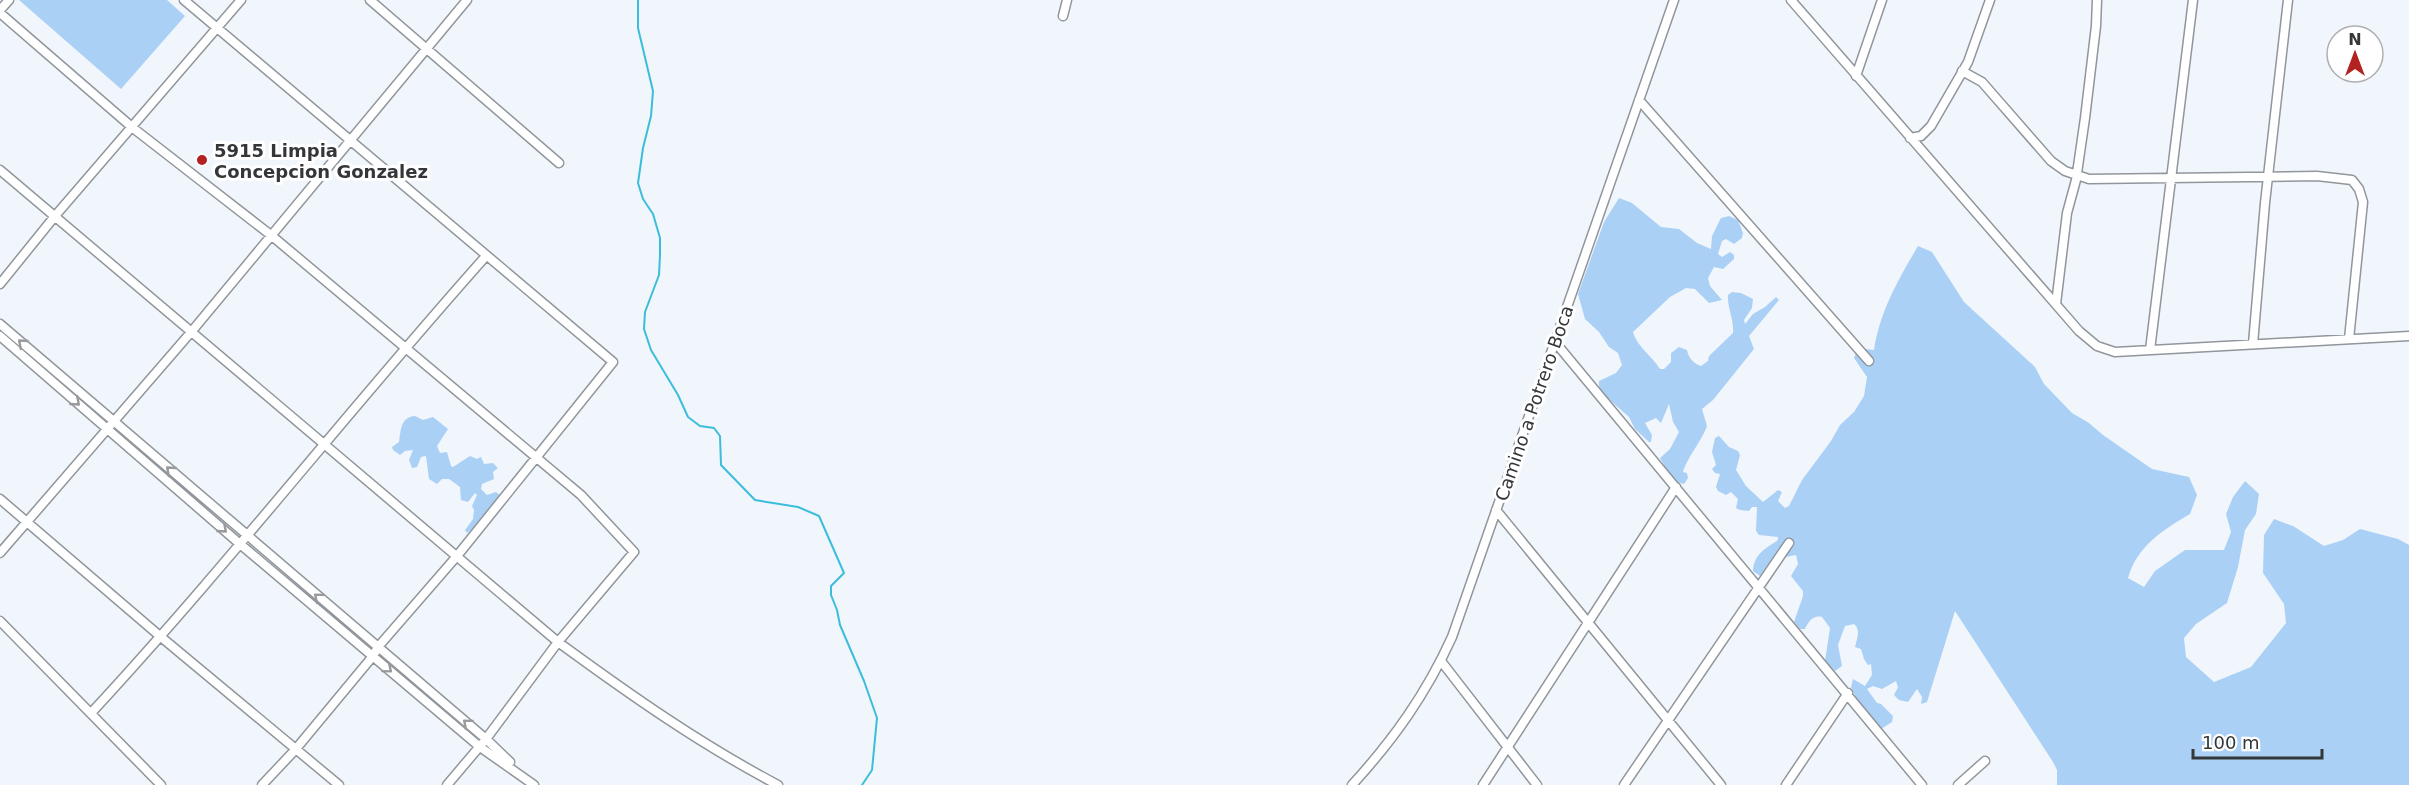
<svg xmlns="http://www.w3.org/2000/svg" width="2409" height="785" font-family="'DejaVu Sans',sans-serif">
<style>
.green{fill:#abd0f6}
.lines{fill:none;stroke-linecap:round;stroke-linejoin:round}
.stream{stroke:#3bbddb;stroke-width:2}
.street-casing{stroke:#90969b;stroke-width:11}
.street{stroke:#fff;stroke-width:8}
.oneway{stroke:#9a9a9c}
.poi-dot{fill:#b22220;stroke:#fff;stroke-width:2}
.labels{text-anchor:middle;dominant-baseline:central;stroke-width:6;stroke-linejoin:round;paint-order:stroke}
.poi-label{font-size:18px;font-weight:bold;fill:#343639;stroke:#fff;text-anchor:start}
.street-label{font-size:18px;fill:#343639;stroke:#fff}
</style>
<rect width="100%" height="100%" fill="#f0f6fc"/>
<path class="green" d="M19 0H167L185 16 121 89Z
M1619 198 1632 203 1661 227 1679 229 1697 243 1711 249 1712 236 1721 218 1729 216 1738 220 1743 233 1742 238 1734 244 1726 239 1722 241 1718 254 1722 257 1730 252 1734 255V259L1723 269 1714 267 1708 278 1710 286 1722 300 1709 303 1695 289 1686 288 1670 297 1633 332C1637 347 1652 356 1660 369H1664L1671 362V353L1679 347 1687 350C1688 357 1694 364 1701 366L1708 361 1709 356 1733 333C1734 319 1727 308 1728 295L1732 292 1741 293 1753 299 1752 308 1744 320 1745 324 1753 314 1765 307 1776 297 1779 300 1749 336 1754 349 1713 400 1702 409 1707 426C1702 440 1686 460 1683 472L1687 473 1688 478 1684 484 1673 481 1660 458 1670 449 1679 432 1673 422 1669 404 1661 423 1656 418 1645 423 1652 435 1651 442H1649L1635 429 1629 417 1604 395 1599 386V381L1616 373 1622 365 1618 353 1609 347 1599 332 1585 319 1578 294 1604 222Z
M1918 246 1932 252 1964 302 2035 367 2044 384 2072 413 2089 423 2103 435 2152 469 2189 477 2197 495 2190 514C2163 530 2137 546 2128 578L2144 587 2155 571 2185 550H2224L2231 532 2226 514 2233 497 2245 481 2259 494 2256 514 2245 530 2238 567 2227 603 2196 624 2184 638 2186 657 2214 682 2251 667 2286 623 2284 604 2263 573 2264 535 2274 519 2293 526 2324 546 2343 540 2360 529 2398 539 2409 545V785H2057V770L2053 762 1955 611 1927 702 1921 704 1922 697 1917 689 1908 702 1899 700 1894 695 1898 687 1896 681 1882 689 1873 686 1867 689 1877 703 1881 704 1893 716 1892 722 1881 729 1859 704 1851 687 1853 679 1865 686 1872 675 1871 664 1868 665 1864 659 1861 649 1855 647C1857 638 1861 630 1854 624L1845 626 1838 645 1842 666 1835 671 1825 661 1830 628 1822 617C1813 615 1809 621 1805 629H1800L1794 622 1803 596V591L1791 576 1798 564 1796 555 1776 559 1760 576 1753 571C1754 554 1765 549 1778 540V537L1759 535 1756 531 1757 507H1752L1749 511 1740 510 1736 508 1738 499 1731 492 1726 495 1718 491 1716 487 1720 474 1715 473 1712 469 1716 465 1712 452 1715 438 1719 436 1729 447 1738 451 1740 455 1736 470 1746 486 1763 502 1778 490 1782 492 1778 501 1785 508 1789 506 1802 480 1831 441 1840 425 1854 412 1864 396 1867 377 1854 358 1856 353 1865 349 1874 350C1880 311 1898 280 1918 246Z
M415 416 423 420 433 417 448 429 437 446 440 453 447 452 451 466 453 467 470 456 477 459 481 457 484 464 493 463 498 468 493 472 494 479 482 484 481 489 487 495 496 492 500 495C498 500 472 531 467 533L465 530 473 519 474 510 472 506 477 495 475 493 468 502 461 500 460 487 449 479H442L437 484 429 479 426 456 421 457 417 467 412 468 409 460 413 450 405 451 400 455 393 450 392 447 399 442C401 431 400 417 415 416Z"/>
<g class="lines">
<path class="stream" d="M638 0V28L653 91 651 116 643 148 638 183 643 199 653 214 660 238V255L659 275 645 312 644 329 651 350 678 395 688 417 700 426 714 428 720 436 721 465 755 500 798 507 819 516 844 573 831 586V595L837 610 840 625 864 681 877 718 872 770 862 785"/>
<defs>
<path id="street" d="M184 0 613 362 457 556 378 647 373 656 295 750 262 785
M370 0 559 163
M1791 0 2079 331 2097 346 2115 352 2409 336
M0 10 9 0
M0 13 133 128 272 236 581 495 634 552 558 642 486 739 447 785
M1063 16 1067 0
M1962 71 1982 82 2051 161 2065 171 2089 179 2317 176 2352 180 2359 189 2363 202 2349 339
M1856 76 1882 0
M1639 100 1869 361
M1910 138 1921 136 1931 126 1968 62 1990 0
M0 170 558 642C629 694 700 744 778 785
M0 284 55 216 241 0
M2056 304 2067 213 2076 180 2085 118 2096 26 2097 0
M0 324 486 739 510 762
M0 336 240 544 480 747 534 785
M1555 342 1922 785
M2253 344 2265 203 2288 0
M2150 350 2193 0
M0 499 161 637 339 785
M1496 510 1721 785
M0 553 192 331 467 0
M0 621 161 785
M1441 661 1537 785
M92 712C228 565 352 406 486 256
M1352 785C1394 739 1426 694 1452 637L1674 0
M1483 785 1676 487
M1624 785 1789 543
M1786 785 1848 693
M1958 785 1985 761"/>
</defs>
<use href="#street" class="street-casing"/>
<use href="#street" class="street"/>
</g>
<defs><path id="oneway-chevron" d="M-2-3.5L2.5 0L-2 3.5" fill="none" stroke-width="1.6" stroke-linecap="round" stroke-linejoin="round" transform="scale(1.5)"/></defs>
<g class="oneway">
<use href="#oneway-chevron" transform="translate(22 343) rotate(-139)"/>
<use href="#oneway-chevron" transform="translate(76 402) rotate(41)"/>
<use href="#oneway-chevron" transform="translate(170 470) rotate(-139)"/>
<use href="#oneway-chevron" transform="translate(223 529) rotate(41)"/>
<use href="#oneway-chevron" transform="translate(318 597) rotate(-140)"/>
<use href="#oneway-chevron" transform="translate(388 669) rotate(40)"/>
<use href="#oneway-chevron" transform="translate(467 723) rotate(-140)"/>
</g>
<circle class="poi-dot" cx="202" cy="160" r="6"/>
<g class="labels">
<g class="poi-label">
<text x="214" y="150">5915 Limpia<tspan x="214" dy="21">Concepcion Gonzalez</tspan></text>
</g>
<g class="street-label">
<text transform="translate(1534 403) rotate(-71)">Camino a Potrero Boca</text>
</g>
</g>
<g transform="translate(2355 54)"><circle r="28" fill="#ffffff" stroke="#aeafb0" stroke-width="1.5"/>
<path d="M0-4.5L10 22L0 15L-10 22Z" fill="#b22220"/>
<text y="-9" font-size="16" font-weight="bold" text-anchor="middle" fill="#343639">N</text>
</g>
<path d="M2193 749v9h129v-9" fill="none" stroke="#343639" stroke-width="3"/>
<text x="2202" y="749" font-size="18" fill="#343639" stroke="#ffffff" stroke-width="4.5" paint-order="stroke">100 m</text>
</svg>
